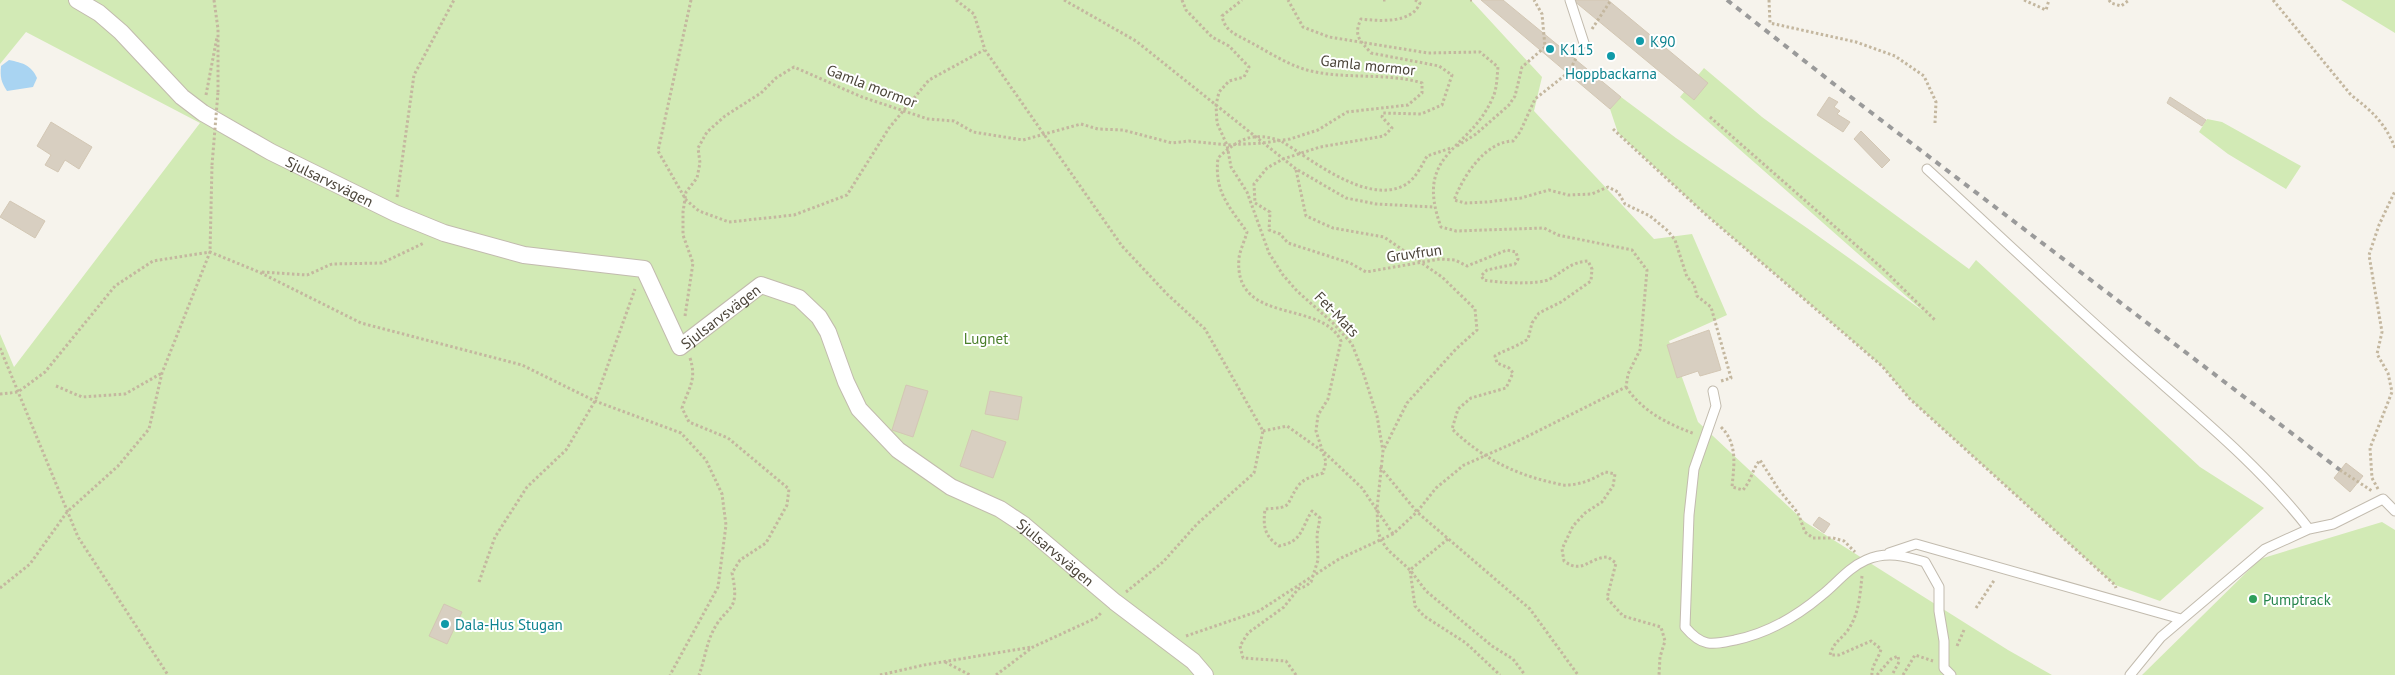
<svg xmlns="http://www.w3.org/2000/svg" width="2395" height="675" font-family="'PT Sans',sans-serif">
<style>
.green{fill:#d2eab5}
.water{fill:#a9d4f2}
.building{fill:#d8cfc1;stroke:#d3c7b4}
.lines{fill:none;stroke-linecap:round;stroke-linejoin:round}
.service-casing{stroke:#c2bbae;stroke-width:11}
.minor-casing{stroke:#c2bbae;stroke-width:18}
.path{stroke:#c4b79f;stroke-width:3;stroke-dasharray:2.5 2.5;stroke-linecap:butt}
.service{stroke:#fff;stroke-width:9}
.minor{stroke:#fff;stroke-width:16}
.rail{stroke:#9a9a9a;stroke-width:4;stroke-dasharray:6 6;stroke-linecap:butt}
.path-bridge{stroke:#c4b79f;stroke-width:3;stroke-dasharray:2.5 2.5;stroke-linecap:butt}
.culture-dot{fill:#0f9aa8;stroke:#fff;stroke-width:2}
.leisure-dot{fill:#2e9e5b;stroke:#fff;stroke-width:2}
.labels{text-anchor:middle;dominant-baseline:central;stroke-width:4;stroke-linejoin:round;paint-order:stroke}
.culture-label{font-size:15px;fill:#0d838f;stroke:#fff;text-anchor:start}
.street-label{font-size:15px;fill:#4b4439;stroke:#fff}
.park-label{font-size:15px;fill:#4a7f2a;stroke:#fff}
.leisure-label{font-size:15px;fill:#27864d;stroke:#fff;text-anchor:start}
</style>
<rect width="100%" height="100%" fill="#f6f3ec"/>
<path class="green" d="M0 0H1471L1542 77 1534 111 1654 239 1692 234 1727 315 1669 341 1698 422 1805 522 2008 650 2052 675H0V334L14 367 200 123 26 32 0 64Z
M2341 0H2395V33Z
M1704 68 1762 117 1969 269 1976 260 2200 467 2264 508 2160 601 2115 585 1910 399 1882 366 1704 213 1618 133 1610 109 1621 97 1676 138 1807 228 1923 311 1680 97Z
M2207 119 2222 122 2301 166 2286 189 2228 154 2199 132Z
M2382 522 2395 530V675H2142L2260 559Z"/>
<path class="water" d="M9 60C23 63 31 65 37 78L33 87 7 91C1 82 0 77 1 66Z"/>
<path class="building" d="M1481 0H1503L1621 97 1610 109Z
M1573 0H1608L1708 83 1694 100Z
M1829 97 1838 102 1834 107 1840 111 1837 114 1850 122 1843 132 1817 115Z
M2170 97 2206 120 2202 126 2167 103Z
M51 122 92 147 79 169 65 160 58 172 45 165 51 155 37 146Z
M1861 131 1890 160 1882 168 1854 139Z
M10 201 45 221 35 238 0 217Z
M1709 330 1721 370 1700 376 1698 371 1677 378 1667 345Z
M906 385 928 391 913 437 892 430Z
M990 391 1022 397 1018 420 985 414Z
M972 430 1006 442 993 478 960 466Z
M2346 463 2363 476 2350 492 2334 478Z
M1819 517 1830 524 1824 533 1813 525Z
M444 604 462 612 447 644 429 636Z"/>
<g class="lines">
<defs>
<path id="service" d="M1570 0 1584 43
M1927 169C1990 227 2052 286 2116 343 2182 403 2254 458 2309 529
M1713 391 1716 406 1694 469 1689 515 1685 627C1702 647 1711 645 1735 640 1769 633 1796 617 1822 595 1837 583 1848 568 1866 560 1887 551 1905 556 1925 562L1939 587V611L1944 641V668L1951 675
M1889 553 1916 544 2181 619
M2130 675 2161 637 2265 549 2309 529 2333 524 2383 499 2395 511"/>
<g id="minor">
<path id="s1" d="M77 0 99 13 121 32 182 97 203 113 271 152 395 213 444 233 524 255 644 269 680 347 761 285 799 298 819 317 828 332 846 382 859 409 898 450 951 487 1000 509 1024 525 1115 602 1193 661 1205 675"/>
</g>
</defs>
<use href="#service" class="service-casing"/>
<use href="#minor" class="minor-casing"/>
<path class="path" d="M214 0 218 29V92
M691 0 658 151 686 200 699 211 729 222 794 215 847 195 889 128 929 80 984 50
M956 0 974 14 985 50 1122 246 1167 294 1205 329 1263 431 1254 473 1197 524 1163 562 1126 592
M1064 0 1136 41 1296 169 1346 198 1376 204 1434 207
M1182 0 1186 10 1212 37 1229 46 1249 67 1244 77 1229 81 1219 92 1216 105 1217 123 1227 145 1231 167 1247 192 1269 253 1283 275 1297 291 1333 323 1352 344 1364 375 1377 416 1383 451 1377 509 1378 531 1381 540 1388 550 1410 570 1426 591 1492 646 1513 659 1525 675
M1383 0H1386
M1415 0 1420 3C1412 24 1379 21 1361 19 1353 36 1360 40 1371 53L1439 66 1452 75 1442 105 1421 114 1383 113 1382 117 1392 128 1384 136 1320 147 1283 159 1267 168 1254 184 1255 203 1270 212 1269 230 1280 234 1288 243 1350 263 1366 272 1440 259 1455 260 1467 266 1507 250 1516 252 1518 259 1515 264 1487 270 1481 276 1484 280C1498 283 1539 285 1550 279 1564 271 1571 262 1588 261L1592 269 1591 281 1561 302 1539 313 1532 323 1528 339C1517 347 1506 349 1495 356L1497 363 1509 368 1513 373 1506 388 1471 398 1458 409 1452 429C1480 456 1511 473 1550 482 1555 483 1563 486 1569 485 1582 484 1594 479 1605 472L1615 474 1613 486 1602 502 1585 513 1573 526 1562 549 1564 561C1583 575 1589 557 1608 557L1616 563 1607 598 1623 616 1661 627 1665 641 1660 657 1659 675
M1470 0H1472
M1769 0 1770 23 1856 42 1895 56 1924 76 1936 102 1935 123
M2024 0 2046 10 2049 0
M2109 0 2111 3 2121 6 2129 0
M2273 0 2351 95C2373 112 2385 123 2395 148
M1592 29 1611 0
M1578 54 1569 72 1535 99 1520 132 1513 141C1485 142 1464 175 1454 200L1465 203 1487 202 1521 198 1549 190 1568 195 1592 194 1608 187 1618 192 1625 204 1650 216 1668 231 1675 240 1687 277 1694 284 1697 296 1711 307 1731 378 1721 381
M206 95 217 37
M1710 117 1882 268 1936 321
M1613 129 1704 213 1882 366 1910 399 2115 585 2116 588
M1457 146 1476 134 1509 105 1515 96 1522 67 1545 47 1542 14 1534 0
M1296 170 1306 216 1333 228 1384 237 1442 277 1475 309 1477 330 1456 349 1407 403 1383 451
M397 197 414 75 454 0
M262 272 307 275 332 264 382 263 424 243
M685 316 693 263 683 235V212L686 192 697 178 700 163 698 148 707 132 725 116 761 93 776 78 794 67 862 97 928 119 954 121 973 132 1023 140 1081 124 1098 129 1123 130 1172 143 1189 141 1227 145 1263 143 1290 139 1318 130 1347 112 1408 105 1422 93V83C1386 72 1344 80 1307 70 1286 64 1267 51 1248 41 1235 34 1225 31 1222 16L1242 0
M0 348 78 537 168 675
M690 358C697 380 689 387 682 408L689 422 728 438 789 489 787 505 766 543 740 560 732 573C741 615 726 603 712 633 706 646 704 662 699 675
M56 386 82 397 125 394 162 373
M1626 387C1643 412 1668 424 1695 434
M0 394 18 392 45 372 115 286 153 261 210 252 259 272 361 323 522 365 595 401 681 433 706 460 722 494 726 525 718 587 670 675
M1721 427C1738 444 1734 465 1732 487L1743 490C1751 481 1752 470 1760 460L1779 490 1798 513 1805 532 1813 538H1833L1844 541 1855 552
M1263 431 1287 426 1325 453 1362 488 1393 534
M1380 467 1417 512 1530 609 1578 675
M2340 470 2372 491
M2378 489 2372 478 2370 448 2392 392 2388 373 2377 354 2382 332 2369 255 2379 225 2395 191
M1448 539 1410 570 1415 606 1424 616 1466 643 1500 675
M1862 576C1860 595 1859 614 1848 630 1841 640 1834 641 1830 655H1839L1871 641 1881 649C1879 658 1871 666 1872 675
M479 582 495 537 527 487 566 450 595 401 635 289
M0 588 30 564 67 512 118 466 149 429 162 373 210 252 212 165
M1976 608 1995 579
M1186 636 1259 611 1339 559 1393 534 1417 512 1436 488 1464 465 1516 442 1626 387 1628 374 1640 350 1647 270 1632 250 1558 235 1544 228 1456 231 1441 227C1413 151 1470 152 1493 97 1497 89 1497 76 1498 67L1480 52 1428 53 1329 37 1303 27 1288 0
M1957 646 1964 630
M945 662 970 675
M880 675 924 665 1032 647
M996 675 1033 647 1096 618 1102 612
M1296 675 1286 661 1243 658 1240 646 1248 633 1284 607 1298 589 1306 586 1311 582 1318 560 1317 535 1320 518 1312 511C1300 530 1303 541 1279 546 1264 536 1263 526 1265 509 1294 507 1284 507 1298 486 1304 478 1314 476 1323 473L1326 462 1316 431 1318 415 1328 399 1341 341C1322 299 1233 326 1239 258 1240 250 1245 240 1247 232 1229 206 1214 192 1218 158 1238 139 1253 131 1281 141 1311 159 1365 204 1403 186 1415 180 1421 167 1427 156L1451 148
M1877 675 1891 659 1898 656 1899 662 1892 675
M1903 675 1915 655 1933 661"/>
<use href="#service" class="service"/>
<use href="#minor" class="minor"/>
<path class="rail" d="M1727 0 1839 88 2340 470"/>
<path class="path-bridge" d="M212 165 218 92"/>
</g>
<g class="culture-dot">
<circle cx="1640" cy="41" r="5"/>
<circle cx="1550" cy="49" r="5"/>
<circle cx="1611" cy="56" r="5"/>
<circle cx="445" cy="624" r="5"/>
</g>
<circle class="leisure-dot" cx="2253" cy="599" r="5"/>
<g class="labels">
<g class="culture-label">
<text x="1650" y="41">K90</text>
<text x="1560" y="49">K115</text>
<text x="1611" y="73" text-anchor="middle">Hoppbackarna</text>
<text x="455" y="624">Dala-Hus Stugan</text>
</g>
<g class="street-label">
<text transform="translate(1368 65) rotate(6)">Gamla mormor</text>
<text transform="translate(872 86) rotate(21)">Gamla mormor</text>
<text stroke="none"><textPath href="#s1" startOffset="314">Sjulsarvsvägen</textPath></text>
<text transform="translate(1414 253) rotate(-8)">Gruvfrun</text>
<text stroke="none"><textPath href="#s1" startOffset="780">Sjulsarvsvägen</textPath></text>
<text transform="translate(1337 314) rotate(46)">Fet-Mats</text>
<text stroke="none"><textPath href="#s1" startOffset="1245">Sjulsarvsvägen</textPath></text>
</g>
<g class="park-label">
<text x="986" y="338">Lugnet</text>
</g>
<g class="leisure-label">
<text x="2263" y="599">Pumptrack</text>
</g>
</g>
</svg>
